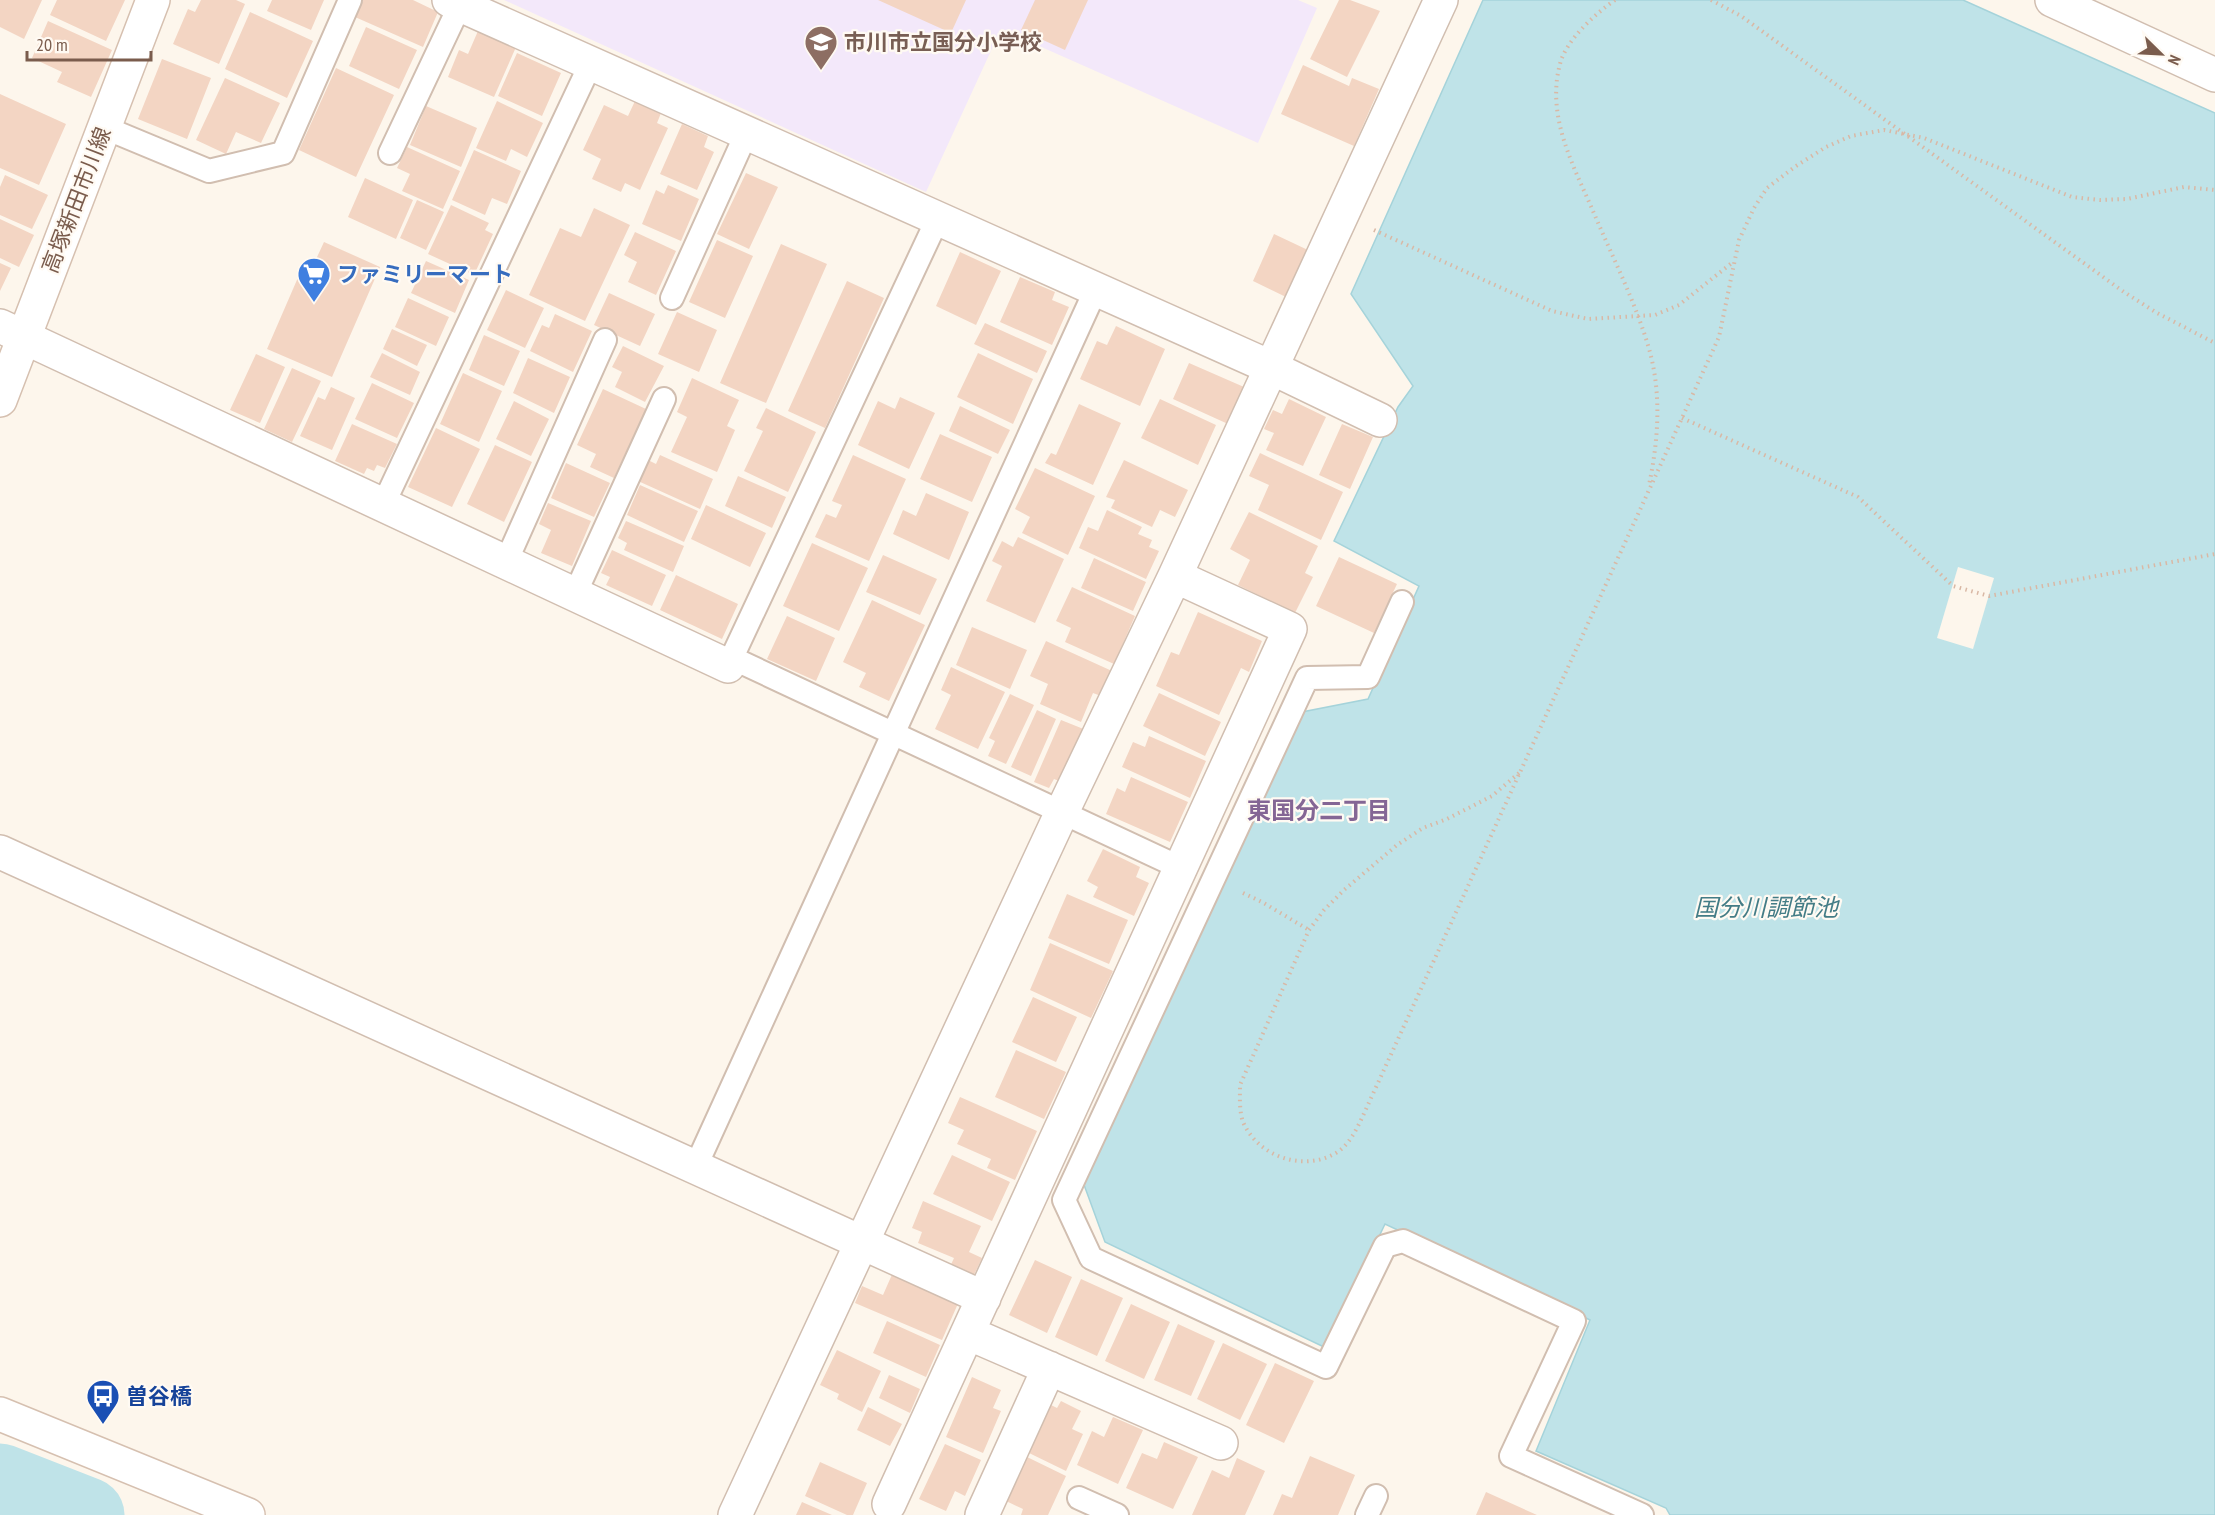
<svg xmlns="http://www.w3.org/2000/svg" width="2215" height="1515" font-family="'PT Sans Narrow','Noto Sans JP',sans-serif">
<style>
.education{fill:#f3e8fa}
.water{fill:#bfe3e8;stroke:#a5d3da;stroke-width:1.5}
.pier{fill:#fdf6ec}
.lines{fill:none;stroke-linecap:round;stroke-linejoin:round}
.river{stroke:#bfe3e8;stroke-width:75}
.building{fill:#f3d5c3}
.lane-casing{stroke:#d1beb0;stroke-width:26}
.street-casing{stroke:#d1beb0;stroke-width:36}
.secondary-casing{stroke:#d6c0b0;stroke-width:36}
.path{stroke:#d9b8a5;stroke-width:4;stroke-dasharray:1.5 4.5;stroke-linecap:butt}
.lane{stroke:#fff;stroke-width:22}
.street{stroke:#fff;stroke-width:33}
.secondary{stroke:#fff;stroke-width:33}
.labels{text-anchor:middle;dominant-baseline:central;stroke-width:4.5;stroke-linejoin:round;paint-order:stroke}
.education-label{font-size:22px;font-weight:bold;fill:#785e54;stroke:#fffaf3;text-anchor:start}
.street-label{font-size:22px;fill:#7a5c4d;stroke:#fffaf3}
.shop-label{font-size:22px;font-weight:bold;fill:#366cbe;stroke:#fffaf3;text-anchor:start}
.transit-label{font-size:22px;font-weight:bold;fill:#164399;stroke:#fffaf3;text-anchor:start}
.neighbourhood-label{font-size:24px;font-weight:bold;fill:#846695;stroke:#fffaf3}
.water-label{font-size:24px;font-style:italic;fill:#437c86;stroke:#fffaf3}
</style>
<rect width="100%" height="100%" fill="#fdf6ec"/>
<path class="education" d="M504 0H1298L1317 8 1258 143 1001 29 926 192Z"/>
<path class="water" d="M1483 0H1963L2215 113V1515H1670L1666 1508 1536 1451 1590 1320 1385 1224 1326 1348 1105 1242 1083 1182 1302 712 1368 699 1419 586 1334 541 1398 407 1413 386 1351 294Z"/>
<path class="pier" d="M1958 567 1994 578 1973 649 1937 638Z"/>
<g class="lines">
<path class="river" d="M0 1481 87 1515"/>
</g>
<path class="building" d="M0 0H42L24 39 0 27Z
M57 0H125L106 41 50 15Z
M201 0H236L245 4 219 64 173 44 188 9 195 12Z
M272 0H324L311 30 267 11Z
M363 0H413L438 12 423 47 355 17Z
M878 0H966L951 33Z
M1035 0H1088L1065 50 1021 30Z
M1339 0H1350L1380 11 1347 77 1310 59Z
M250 12 313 41 287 98 225 69Z
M48 21 112 50 91 97 57 82 62 72 32 58Z
M366 27 417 50 399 89 349 66Z
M478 31 516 47 494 97 448 77 459 50 468 54Z
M517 53 561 73 542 116 498 96Z
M162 59 211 78 187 139 138 119Z
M1303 65 1349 86 1352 78 1379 89 1354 146 1281 114Z
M336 68 394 95 356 177 299 150Z
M225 78 280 103 261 143 236 132 226 154 196 140Z
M0 94 66 124 39 185 0 168Z
M497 101 543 123 527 157 511 149 506 161 476 148Z
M635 101 661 113 657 123 668 128 640 190 625 183 621 192 592 179 601 159 583 150 604 105 628 116Z
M426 106 477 128 461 167 410 145Z
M682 124 708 136 704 147 714 152 697 190 660 174Z
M407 147 460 171 443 209 402 191 410 174 397 168Z
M474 150 521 171 507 204 492 198 485 215 452 200Z
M746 173 778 187 749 249 717 234Z
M5 175 48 195 32 229 0 215V187Z
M365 178 413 200 396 239 348 217Z
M668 185 699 199 681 241 642 224 656 190 664 194Z
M417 200 444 212 426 250 400 238Z
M451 205 489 223 485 230 493 234 474 275 428 254Z
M594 208 630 225 585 321 529 295 560 228 581 237Z
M0 219 34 235 19 267 0 258Z
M635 232 676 251 656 295 628 282 637 262 624 255Z
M1274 234 1310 251 1288 298 1253 281Z
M717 240 753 256 725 318 689 302Z
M324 242 380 267 332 377 267 349 303 266 311 270Z
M781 244 827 264 766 403 720 383Z
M960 252 1001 271 976 325 936 306Z
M426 261 469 280 455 313 411 293Z
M0 263 11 268 0 291Z
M1020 277 1055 292 1052 300 1069 307 1052 345 1000 322Z
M847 281 884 298 825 428 788 411Z
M506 290 544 308 525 348 487 330Z
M609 293 655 314 640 346 594 325Z
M408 298 449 317 436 346 395 327Z
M677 312 717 330 699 372 658 354Z
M555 314 592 331 573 372 530 351 542 325 549 328Z
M985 323 1047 351 1037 373 974 344Z
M1116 326 1165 349 1140 406 1080 379 1097 341 1107 345Z
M392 329 427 345 417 366 383 349Z
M484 335 520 351 504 386 469 370Z
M623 346 664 366 645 402 615 387 622 372 612 367Z
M382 353 420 372 410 395 370 377Z
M978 353 1033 379 1013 424 957 397Z
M256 354 285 367 260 423 230 410Z
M528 358 570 377 554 413 513 393Z
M1189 363 1244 387 1228 424 1173 399Z
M292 368 321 381 292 442 264 429Z
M463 373 502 391 479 442 440 424Z
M692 378 739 400 727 426 735 430 717 472 671 452 687 417 677 412Z
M372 383 414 403 397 438 355 419Z
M331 387 355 398 332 450 300 436 318 397 325 400Z
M603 389 646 409 614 478 590 467 596 454 577 445Z
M900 397 935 413 909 469 858 445 878 401 895 409Z
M1160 399 1216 425 1198 465 1141 438Z
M1289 399 1326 417 1303 466 1266 450 1274 433 1264 429 1273 410 1282 414Z
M514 401 549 419 531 456 496 439Z
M1079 404 1121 423 1093 485 1045 463 1051 453 1056 455Z
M960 406 1010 430 998 454 949 431Z
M766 408 816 432 788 492 744 471 763 431 756 428Z
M352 424 397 444 385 468 377 465 374 471 367 468 364 474 335 461Z
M1342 424 1373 437 1350 489 1319 475Z
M436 428 480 449 452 507 408 487Z
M940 434 992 457 972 502 920 479Z
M495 445 532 462 504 522 467 504Z
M1260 453 1343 492 1321 540 1258 510 1269 485 1249 476Z
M660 455 713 479 700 509 638 481 648 460 656 464Z
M853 455 906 479 869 561 815 537 826 514 836 518 842 505 832 501Z
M1124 460 1188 490 1175 517 1160 510 1152 527 1111 508 1115 500 1106 497Z
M566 463 610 483 594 517 551 498Z
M1035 468 1095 496 1068 555 1022 533 1030 517 1015 509Z
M738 476 786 497 772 528 725 506Z
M640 485 698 511 684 542 627 515Z
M926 493 969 512 949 560 893 534 903 510 916 516Z
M548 503 591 521 572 566 541 553 551 530 539 524Z
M706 505 766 533 750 567 691 539Z
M1107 510 1142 527 1138 534 1152 540 1149 547 1159 551 1146 579 1079 548 1088 527 1098 531Z
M1249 512 1318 546 1305 573 1313 577 1295 613 1238 585 1250 560 1230 549Z
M626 521 684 546 673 572 624 550 627 543 618 538Z
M1018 537 1064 559 1035 623 986 601 1002 566 992 561 1002 541 1013 547Z
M812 543 868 568 839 631 783 606Z
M612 550 666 575 652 606 606 585 610 577 601 573Z
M883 555 937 579 920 615 866 592Z
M1339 557 1397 584 1374 633 1316 606Z
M1094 558 1146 582 1133 611 1081 588Z
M676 575 738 604 722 639 660 610Z
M1072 587 1135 616 1114 664 1065 642 1071 628 1056 621Z
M872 600 925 625 889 701 859 687 866 673 843 662Z
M1198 612 1262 641 1249 672 1241 668 1219 715 1156 686 1171 652 1179 655Z
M787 616 835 638 816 681 767 659Z
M972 627 1027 650 1010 689 956 665Z
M1046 641 1112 671 1101 696 1093 693 1081 722 1040 704 1048 684 1030 676Z
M951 667 1005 692 978 749 935 729 951 695 941 690Z
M1159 693 1221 722 1205 756 1143 726Z
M1010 694 1034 705 1006 764 988 756 995 741 989 738Z
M1037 710 1056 719 1031 776 1011 767Z
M1061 720 1086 730 1064 783 1054 779 1049 788 1034 782Z
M1149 736 1206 761 1190 798 1122 767 1133 742 1145 747Z
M1131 777 1188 802 1170 842 1106 814 1117 788 1125 792Z
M1103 849 1140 867 1136 877 1149 883 1134 916 1093 897 1098 887 1087 881Z
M1067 894 1128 920 1109 964 1048 938Z
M1050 943 1113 971 1091 1018 1030 990Z
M1033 997 1077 1017 1056 1062 1012 1042Z
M1016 1050 1066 1072 1044 1119 995 1097Z
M960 1097 1037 1131 1015 1180 987 1168 991 1159 957 1144 964 1130 948 1123Z
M952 1155 1010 1182 992 1221 933 1194Z
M923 1201 981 1226 969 1252 982 1258 972 1279 949 1269 954 1258 918 1243 922 1232 912 1228Z
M1035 1260 1072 1277 1047 1333 1009 1315Z
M894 1270 960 1299 942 1340 855 1303 862 1286 883 1295Z
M1081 1279 1123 1298 1097 1356 1055 1337Z
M1131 1304 1170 1322 1144 1379 1105 1361Z
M887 1321 940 1345 926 1377 873 1353Z
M1178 1324 1215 1341 1191 1396 1154 1380Z
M1223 1343 1267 1364 1240 1420 1197 1399Z
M837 1350 881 1371 862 1412 837 1399 839 1394 820 1385Z
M1275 1363 1314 1381 1284 1443 1246 1425Z
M889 1375 920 1389 910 1413 879 1398Z
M972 1377 1001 1390 993 1408 1001 1411 983 1453 946 1437Z
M1061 1401 1081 1411 1072 1429 1083 1434 1066 1471 1027 1452 1049 1404 1057 1408Z
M868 1407 902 1424 890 1446 857 1430Z
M1113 1417 1143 1430 1118 1484 1077 1465 1092 1431 1104 1437Z
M1164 1442 1198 1457 1173 1509 1126 1488 1142 1453 1157 1459Z
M945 1444 981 1460 965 1496 955 1491 946 1511 919 1499Z
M1025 1456 1066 1476 1048 1515H1021L1023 1509 1004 1500Z
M1310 1456 1355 1475 1338 1515H1273L1282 1494 1292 1498Z
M1237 1458 1265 1471 1245 1515H1192L1212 1470 1229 1478Z
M820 1462 867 1483 853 1515H847L805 1496Z
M1486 1492 1537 1515H1476Z
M802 1502 832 1515H796Z"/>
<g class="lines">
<defs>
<path id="lane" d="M103 127 209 171 283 153 350 0
M390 153 460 5
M672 298 747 132
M383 505 591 63
M506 562 605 340
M575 594 664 399
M1402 602 1368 677 1307 678 1064 1200 1091 1258 1326 1367 1385 1246 1403 1241 1574 1321 1511 1456 1642 1515
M732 658 1181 868
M728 666 938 218
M695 1168 1096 289
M1079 1498 1117 1515
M1367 1515 1376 1496"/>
<path id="street" d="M449 0 1270 367 1380 420
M2052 0 2215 75
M0 326 728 666
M0 852 984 1298
M968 1333 1221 1443
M889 1504 1290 629 1175 576
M735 1515 1062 812 1175 576 1441 0
M982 1515 1049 1368"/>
<path id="secondary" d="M0 400 153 0
M0 1414 248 1515"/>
</defs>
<use href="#lane" class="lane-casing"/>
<use href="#street" class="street-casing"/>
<use href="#secondary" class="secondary-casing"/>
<path class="path" d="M1615 0C1595 14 1566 40 1560 64 1546 116 1573 165 1593 211 1611 254 1633 297 1647 342 1662 389 1659 437 1649 485
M1711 0 1741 16 2124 292 2157 313 2215 343
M1374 230 1552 311 1588 319 1655 315 1679 305 1733 262
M1682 418 1858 497 1953 586 1989 596 2215 554
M1519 773 1492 796 1447 819 1423 828 1397 845 1344 890 1324 910 1309 930 1240 1085C1240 1097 1239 1110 1243 1122 1258 1157 1304 1172 1336 1153 1348 1146 1355 1132 1361 1120L1719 337 1739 240 1754 208 1767 188 1796 166 1826 147 1851 136 1884 130 1924 138 2072 197 2100 200 2127 199 2184 187 2215 190
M1243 893 1262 902 1309 930"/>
<use href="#lane" class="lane"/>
<use href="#street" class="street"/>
<use href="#secondary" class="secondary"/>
</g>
<defs>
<symbol id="school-pin" viewBox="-11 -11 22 30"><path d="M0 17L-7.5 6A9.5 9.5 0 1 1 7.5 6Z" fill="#8d6e63" stroke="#fffaf3"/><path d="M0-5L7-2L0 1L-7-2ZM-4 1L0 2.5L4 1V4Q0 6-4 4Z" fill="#fff"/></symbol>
<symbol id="supermarket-pin" viewBox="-11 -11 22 30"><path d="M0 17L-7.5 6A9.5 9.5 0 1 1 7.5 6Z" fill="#3f7fe0" stroke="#fffaf3"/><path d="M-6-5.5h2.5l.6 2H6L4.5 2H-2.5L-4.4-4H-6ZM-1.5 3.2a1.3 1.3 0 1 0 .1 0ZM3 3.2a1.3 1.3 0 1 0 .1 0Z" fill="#fff"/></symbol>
<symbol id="bus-pin" viewBox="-11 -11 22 30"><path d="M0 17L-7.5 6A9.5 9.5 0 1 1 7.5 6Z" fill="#1a4fb4" stroke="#fffaf3"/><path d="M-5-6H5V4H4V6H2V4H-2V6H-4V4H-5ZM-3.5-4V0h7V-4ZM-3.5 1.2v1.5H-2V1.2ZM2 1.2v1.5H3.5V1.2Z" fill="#fff"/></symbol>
</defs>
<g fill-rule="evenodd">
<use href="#school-pin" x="802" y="23" width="38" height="52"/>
<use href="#supermarket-pin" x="295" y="255" width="38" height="52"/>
<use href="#bus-pin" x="84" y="1377" width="38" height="52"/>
</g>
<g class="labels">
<g class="education-label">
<text x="844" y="42">市川市立国分小学校</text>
</g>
<g class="street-label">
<text transform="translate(76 200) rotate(-69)">高塚新田市川線</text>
</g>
<g class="shop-label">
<text x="337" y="274">ファミリーマート</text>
</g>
<g class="transit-label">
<text x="126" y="1396">曽谷橋</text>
</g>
<g class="neighbourhood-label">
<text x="1319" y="810">東国分二丁目</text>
</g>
<g class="water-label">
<text x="1766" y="907">国分川調節池</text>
</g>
</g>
<g transform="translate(2161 54) rotate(114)" stroke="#fffaf3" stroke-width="4.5" paint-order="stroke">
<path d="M0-4.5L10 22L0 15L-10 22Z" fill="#7a5c4d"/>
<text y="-9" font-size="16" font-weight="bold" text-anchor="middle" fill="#7a5c4d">N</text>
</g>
<path d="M27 51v9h124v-9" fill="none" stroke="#7a5c4d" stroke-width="3"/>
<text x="36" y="51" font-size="18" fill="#7a5c4d" stroke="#fffaf3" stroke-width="4.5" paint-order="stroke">20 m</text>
</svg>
